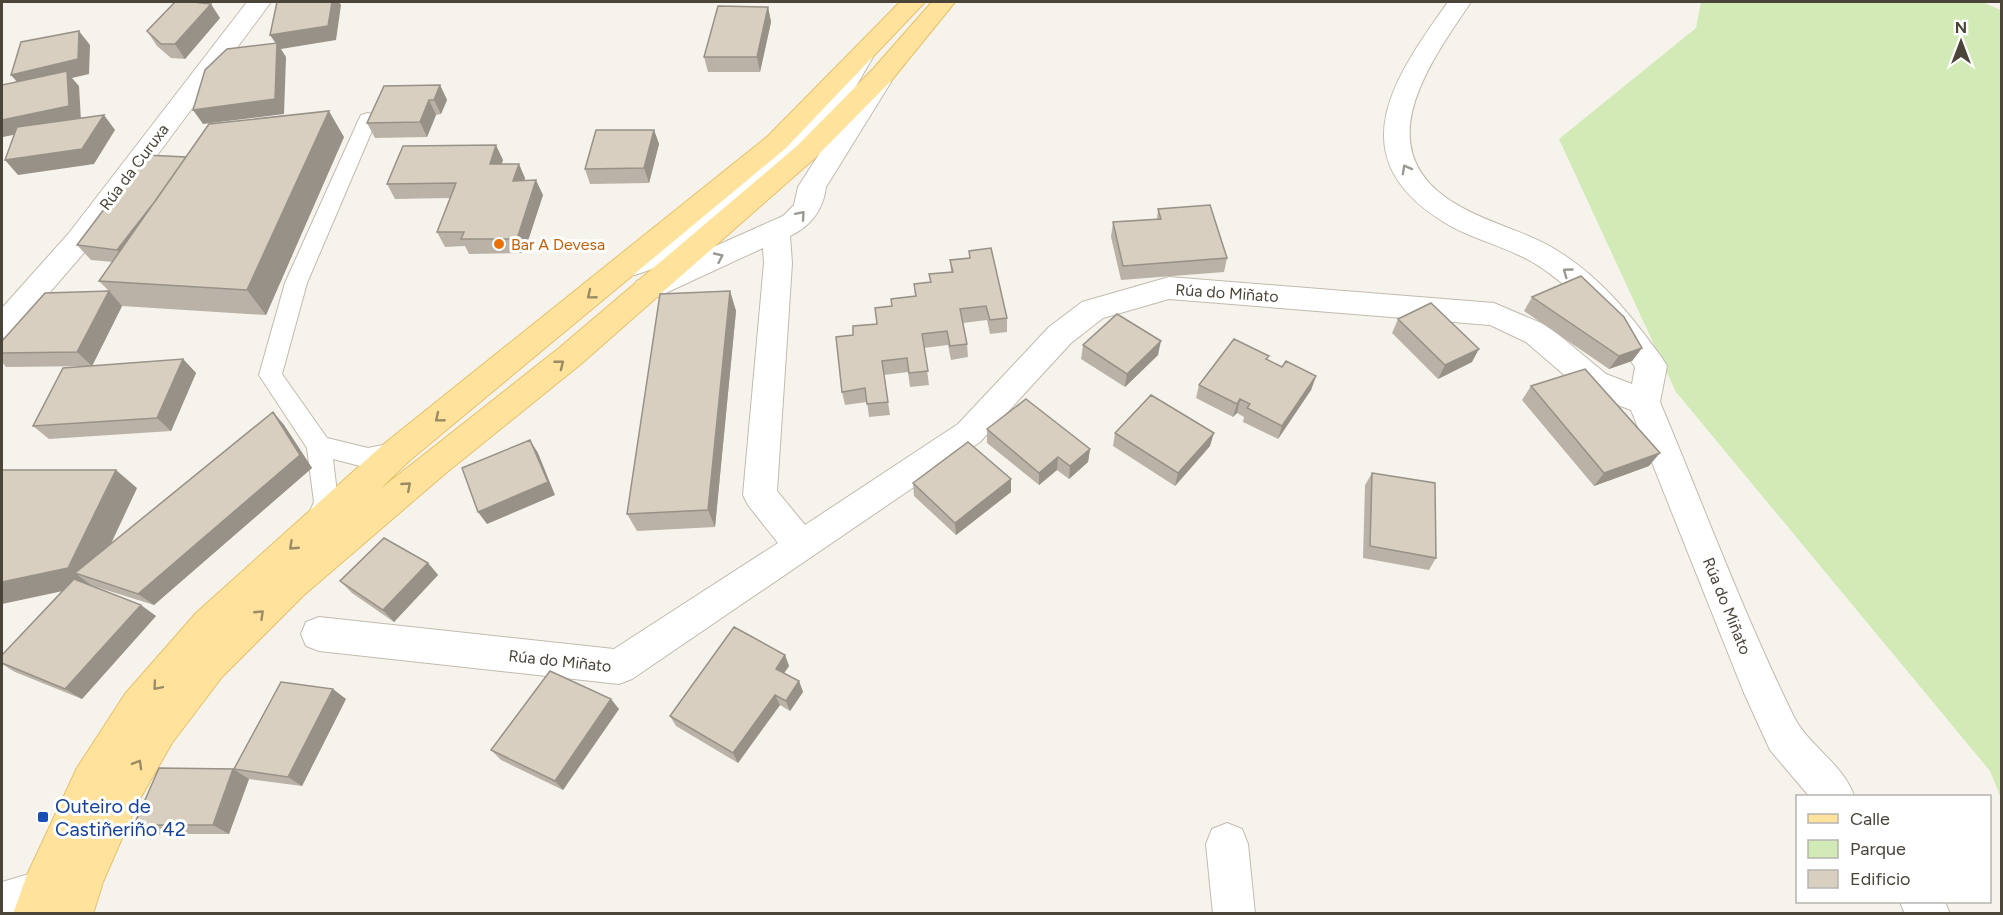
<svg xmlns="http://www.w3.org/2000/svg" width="2003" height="915" font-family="Figtree,sans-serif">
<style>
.green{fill:#d2eab5}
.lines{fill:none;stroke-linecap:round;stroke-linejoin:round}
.lane-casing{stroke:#c2bbae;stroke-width:2}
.street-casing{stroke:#c2bbae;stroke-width:2}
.primary-casing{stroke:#e6c16a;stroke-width:2}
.lane{fill:#fff;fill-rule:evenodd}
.street{fill:#fff;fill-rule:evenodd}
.primary{fill:#ffe39c;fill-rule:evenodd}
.wall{fill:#bab2a6}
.shaded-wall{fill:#979187}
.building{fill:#d8cfc1;stroke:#979187;stroke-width:1.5}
.oneway{stroke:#9c9892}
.oneway2{stroke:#9c8c66}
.food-dot{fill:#e8710a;stroke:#fff;stroke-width:2}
.transit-dot{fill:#1a4fb4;stroke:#fff;stroke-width:2}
.labels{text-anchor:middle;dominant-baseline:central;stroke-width:6;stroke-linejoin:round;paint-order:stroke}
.street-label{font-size:16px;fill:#4b4439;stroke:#fff}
.food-label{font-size:16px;fill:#c56008;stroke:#fff;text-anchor:start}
.near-transit-label{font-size:20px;fill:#164399;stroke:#fff;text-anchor:start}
</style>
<rect width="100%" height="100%" fill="#f6f3ec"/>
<path class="green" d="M1701 2H1982L2001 10V798L1990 771 1676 392 1559 139 1696 28Z"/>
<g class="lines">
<defs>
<path id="lane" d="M368 113 375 115 377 119 307 283 282 374 327 438 368 448 397 442 405 445 409 452 405 459 368 468 333 459 338 502 326 531 317 534 308 531 305 523 314 502 307 448 259 375 285 283 359 119 361 115Z"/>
<path id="street" d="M247 2H271L89 247 13 335 2 338V308L69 233Z
M1448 2H1471C1426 68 1364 154 1461 207 1491 224 1524 231 1553 248 1599 275 1631 315 1662 358L1667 366 1660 402C1704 507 1744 615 1794 717 1809 746 1844 765 1854 796H1809L1770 750 1744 693 1631 410 1584 392 1526 342 1490 325 1169 299 1103 318 1071 343 980 442 632 679 619 684 319 651 306 646 301 634 306 622 319 617 614 649 778 543 748 505 743 495 764 263 763 248 657 297 647 300 637 297 632 289 637 281 783 216 794 205 798 187 869 76 878 74 887 76 891 82 826 187C823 210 811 226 790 236L792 263 777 491 805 525 958 424 1049 327 1082 302 1169 277 1494 303 1548 326 1606 374 1632 384 1635 367C1607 327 1576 289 1534 263 1504 245 1468 239 1439 219 1339 154 1396 75 1448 2Z
M861 49 870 52 873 57C861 77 849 101 834 119 823 133 807 144 794 157 762 186 659 288 616 275L611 268 616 261 666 236 723 191 816 107 852 52Z
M1227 823 1242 829 1248 844 1255 914H1213L1206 844 1212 829Z
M63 864 78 870 84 885 78 900 38 914H2V882Z
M1900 902H1945L1950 914H1905Z"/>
<path id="primary" d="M900 2H925L786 148 409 461 379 490 559 348 797 146 873 69 932 2H955L891 81 815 158 581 364 446 473 304 595 222 677 172 743 136 806 103 882 93 914H13L27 875 77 768 125 694 196 613 385 443 768 136Z"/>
</defs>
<use href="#lane" class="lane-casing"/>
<use href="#street" class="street-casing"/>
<use href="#primary" class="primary-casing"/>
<use href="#lane" class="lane"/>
<use href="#street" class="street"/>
<use href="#primary" class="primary"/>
</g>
<path class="wall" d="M768 7 771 22 760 72H708L704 57Z
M220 18 185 59 171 58 157 46 147 31Z
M440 85 447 100 441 114 436 115 427 137 375 138 367 123Z
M654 130 659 144 649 183 590 184 585 169Z
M344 137 266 315 122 306 92 366 6 367 2 362V341L109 291 99 281 113 262 91 260 77 245 186 157Z
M503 160 501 164 525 178V180L543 195 524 253 469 254 465 246 445 247 437 232 450 198 395 199 387 184Z
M1158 209 1227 258 1224 272 1121 280 1111 237 1113 222 1157 219Z
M969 251 1007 318V332L990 334 987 320 963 323 967 344 968 357 951 360 948 345 924 348 929 385 910 387 908 372 884 375 890 415 869 417 867 402 845 405 842 392 853 335 877 324 892 306 915 296 914 284 930 282 929 274 951 272 950 260 969 258Z
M730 291 736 311 715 527 637 531 627 514Z
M1532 297 1642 348 1632 361 1609 369 1524 311Z
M1398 319 1472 362 1438 379 1392 333Z
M1083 345 1158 355 1125 387 1081 359Z
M183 359 196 373 171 431 49 439 33 426Z
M1267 360 1282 367 1316 376 1311 390 1278 439 1243 422 1244 417 1237 413 1233 417 1196 398 1199 385Z
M1531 386 1649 466 1594 486 1522 400Z
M273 412 284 425 312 468 154 605 90 585 156 616 82 699 15 672 2 664V655L63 591 137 488 111 544Z
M987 429 1090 449 1088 462 1069 479 1057 470 1039 485 987 443Z
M1115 433 1210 446 1175 486 1113 446Z
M1372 473 1436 558 1429 570 1363 558 1365 485Z
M1011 479V492L956 535 914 496 913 483Z
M428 563 438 575 394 622 352 593 340 581Z
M785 655 789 666 784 673 799 681 803 692 790 711 780 705 738 763 676 726 670 716Z
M346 699 302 786 249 779 229 834H151L134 825 234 769Z
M619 709 563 790 501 760 491 750Z"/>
<path class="shaded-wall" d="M332 2H339L341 5 336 40 281 49 286 57 284 114 203 124 193 110 277 45 270 35Z
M211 4 220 18 185 59 175 44Z
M768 7 771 22 760 72 757 57Z
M79 31 90 45 89 74 72 78 79 86 81 121 3 137 2 136V120L24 90 11 75Z
M440 85 447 100 441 114 434 100Z
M429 100 436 115 427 137 420 122Z
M329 111 344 137 266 315 247 290Z
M104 115 115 130 94 164 18 175 5 160Z
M654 130 659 144 649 183 644 168Z
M496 145 503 160 497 179 490 164Z
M189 158 130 264 117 250Z
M519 164 525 178 519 195 513 181Z
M536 180 543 195 524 253 517 239Z
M109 291 122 306 92 366 77 352Z
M730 291 736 311 715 527 708 510Z
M1161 341 1158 355 1125 387 1127 374Z
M1642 348 1632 361 1609 369 1619 356Z
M1479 349 1472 362 1438 379 1445 365Z
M183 359 196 373 171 431 157 418Z
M1316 376 1311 390 1278 439 1282 426Z
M1240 399 1237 413 1233 417 1237 404Z
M273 412 284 425 312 468 154 605 138 594Z
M1214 433 1210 446 1175 486 1178 473Z
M530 440 538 453 555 495 487 524 478 512Z
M1090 449 1088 462 1069 479 1070 466Z
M1660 453 1649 466 1594 486 1604 473Z
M1058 457 1057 470 1039 485V473Z
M116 470 137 488 94 579 75 573 91 585 2 604V582Z
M1011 479V492L956 535 955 523Z
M428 563 438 575 394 622 383 610Z
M141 605 156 616 82 699 65 689Z
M785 655 789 666 780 679 776 669Z
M799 681 803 692 790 711 786 701Z
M333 689 346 699 302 786 288 777Z
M775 695 780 705 738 763 733 753Z
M611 699 619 709 563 790 555 781Z
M233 769 249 779 229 834 213 825Z"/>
<path class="building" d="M175 2H193L211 4 175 44H161L147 31Z
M277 2H332L328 26 270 35Z
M718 6 768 7 757 57H704Z
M79 31 78 59 11 75 21 42Z
M277 43 275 99 193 110 205 70 227 49Z
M67 71 69 106 2 120V85Z
M440 85 434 100H429L420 122 367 123 384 86Z
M329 111 247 290 99 281 209 124Z
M104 115 82 149 5 160 17 127Z
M596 130H654L644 168 585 169Z
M496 145 490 164H519L513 181 536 180 517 239H461L464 232H437L456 183 387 184 403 146Z
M145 155 186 157 156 200 117 250 77 245Z
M1210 205 1227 258 1123 266 1113 222 1161 219 1158 209Z
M991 248 1007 318 990 320 986 306 960 309 967 344 950 346 947 331 922 334 928 371 909 373 907 358 882 361 888 402 867 404 865 388 842 392 836 337 853 335V326L877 324 875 308 892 306 891 299 916 296 914 284 931 282 929 274 953 272 950 260 970 258 969 251Z
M1581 276 1624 317 1642 348 1619 356 1532 297Z
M109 291 77 352 2 353V341L45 293Z
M730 291 708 510 627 514 660 294Z
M1431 303 1479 349 1445 365 1398 319Z
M1117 314 1161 341 1127 374 1083 345Z
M1234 339 1269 356 1266 359 1282 367 1286 361 1316 376 1282 426 1247 408 1250 404 1240 399 1237 404 1199 385Z
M183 359 157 418 33 426 63 368Z
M1585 369 1660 453 1604 473 1531 386Z
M1151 395 1214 433 1178 473 1115 433Z
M1026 399 1090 449 1070 466 1058 457 1039 473 987 429Z
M273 412 300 455 138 594 75 573Z
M530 440 548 482 478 512 462 468Z
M968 442 1011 479 955 523 913 483Z
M2 470H116L68 568 2 582Z
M1372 473 1435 483 1436 558 1370 546Z
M384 538 428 563 383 610 340 581Z
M74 579 141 605 65 689 2 663V655Z
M734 627 785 655 776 669 799 681 786 701 775 695 733 753 670 716Z
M550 671 611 699 555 781 491 750Z
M281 682 333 689 288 777 234 769Z
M159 768 233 769 213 825H134Z"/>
<defs><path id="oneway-chevron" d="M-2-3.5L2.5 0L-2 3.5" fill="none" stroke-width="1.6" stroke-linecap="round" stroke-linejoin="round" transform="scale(1.5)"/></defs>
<g class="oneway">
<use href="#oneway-chevron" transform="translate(1406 169) rotate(-119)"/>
<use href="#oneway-chevron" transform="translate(801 215) rotate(-49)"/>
<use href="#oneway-chevron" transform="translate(719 257) rotate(-25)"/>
<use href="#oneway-chevron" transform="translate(1567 272) rotate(-144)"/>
</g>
<g class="oneway2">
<use href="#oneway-chevron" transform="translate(591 295) rotate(141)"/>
<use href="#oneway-chevron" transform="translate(560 364) rotate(-38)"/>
<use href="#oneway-chevron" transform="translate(439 418) rotate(141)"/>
<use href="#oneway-chevron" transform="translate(407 486) rotate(-41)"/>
<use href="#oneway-chevron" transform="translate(293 546) rotate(137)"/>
<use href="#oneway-chevron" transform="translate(260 614) rotate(-44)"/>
<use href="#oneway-chevron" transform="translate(157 686) rotate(130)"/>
<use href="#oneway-chevron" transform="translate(138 764) rotate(-60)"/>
</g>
<circle class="food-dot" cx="499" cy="244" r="6"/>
<rect class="transit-dot" x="37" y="811" width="12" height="12" rx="3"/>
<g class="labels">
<g class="street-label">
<text transform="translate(134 167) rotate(-53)">Rúa da Curuxa</text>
<text transform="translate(1227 293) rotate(4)">Rúa do Miñato</text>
<text transform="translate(1727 606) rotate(68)">Rúa do Miñato</text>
<text transform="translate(560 661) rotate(6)">Rúa do Miñato</text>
</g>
<g class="food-label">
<text x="511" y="244">Bar A Devesa</text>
</g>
<g class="near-transit-label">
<text x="55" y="806">Outeiro de<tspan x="55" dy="23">Castiñeriño 42</tspan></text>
</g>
</g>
<rect width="2003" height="915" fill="none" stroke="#4b4439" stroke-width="6"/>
<rect x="1796" y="795" width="195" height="108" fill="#ffffff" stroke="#b7b4b0" stroke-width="1.5"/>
<rect x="1808" y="814" width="30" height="9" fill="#ffe39c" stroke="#b7b4b0" stroke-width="1.5"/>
<text x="1850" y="825" font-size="18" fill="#4b4439">Calle</text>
<rect x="1808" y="840" width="30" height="18" fill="#d2eab5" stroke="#b7b4b0" stroke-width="1.5"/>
<text x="1850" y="855" font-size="18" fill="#4b4439">Parque</text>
<rect x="1808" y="870" width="30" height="18" fill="#d8cfc1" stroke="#b7b4b0" stroke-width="1.5"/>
<text x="1850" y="885" font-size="18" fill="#4b4439">Edificio</text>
<g transform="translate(1961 42)" stroke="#ffffff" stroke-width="4.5" paint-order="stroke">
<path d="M0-4.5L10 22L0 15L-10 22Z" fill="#4b4439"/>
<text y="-9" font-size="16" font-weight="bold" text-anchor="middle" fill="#4b4439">N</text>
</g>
</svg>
